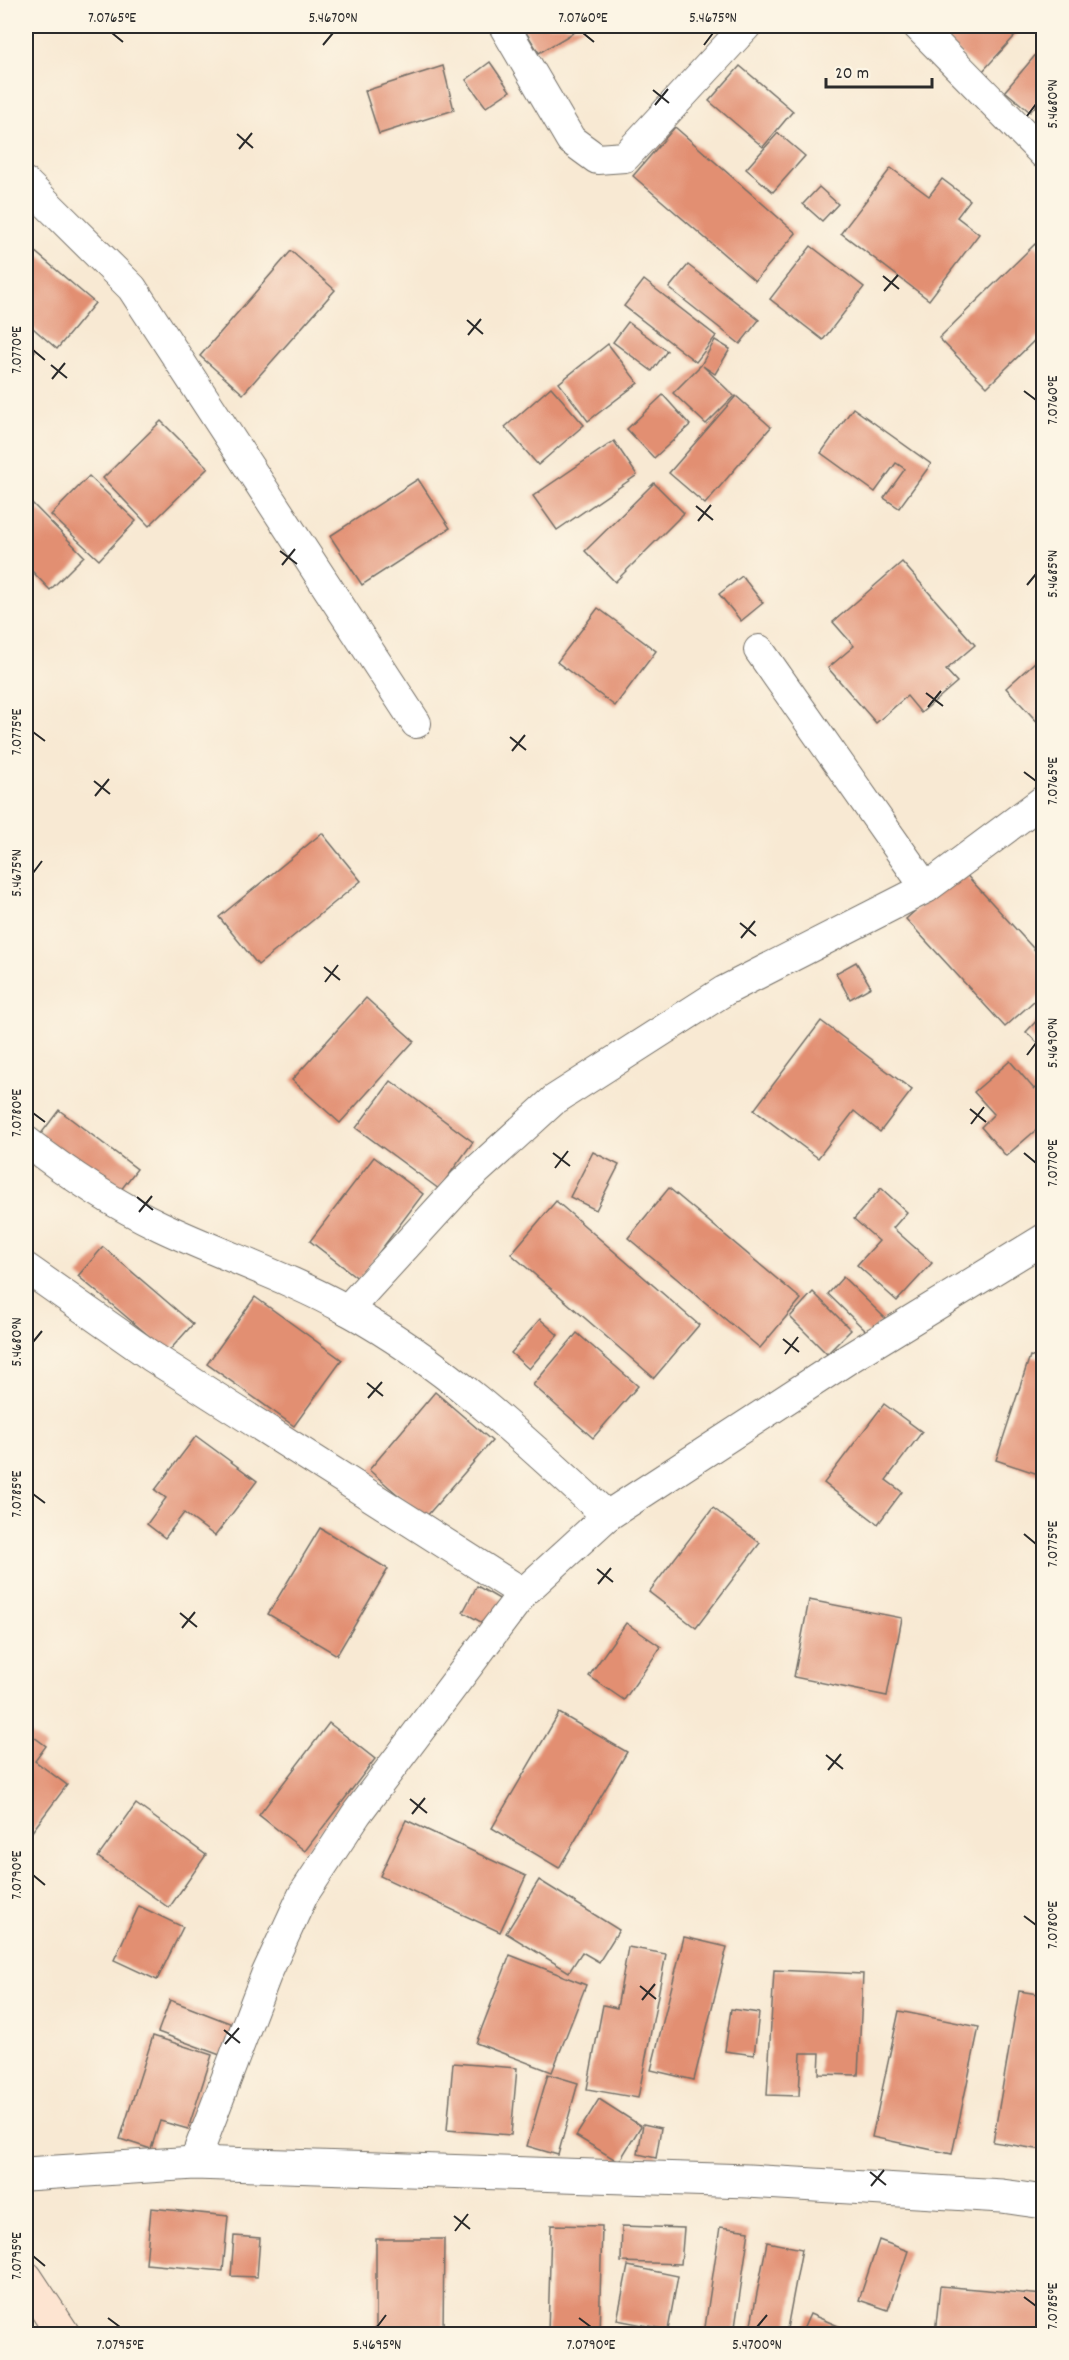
<svg xmlns="http://www.w3.org/2000/svg" width="1069" height="2360" viewBox="0 0 1069 2360" font-family="Dekko,sans-serif">
  <style>
    .building { fill: #e28f72 }
    .lines { fill: none; stroke-linecap: round; stroke-linejoin: round }
    .minor-casing { stroke: #736e66; stroke-width: 32 }
    .tertiary-casing { stroke: #736e66; stroke-width: 35 }
    .secondary-casing { stroke: #736e66; stroke-width: 35 }
    .minor { stroke: #fff; stroke-width: 30 }
    .tertiary { stroke: #fff; stroke-width: 33 }
    .secondary { stroke: #fde4d1; stroke-width: 33 }
    .ticks { fill: none; stroke: #2b2b2b; stroke-width: 2 }
    .neatline { fill: none; stroke: #2b2b2b; stroke-width: 2 }
    .ticks-label { font-size: 15px; text-anchor: middle; fill: #2b2b2b }
  </style>
  <rect width="100%" height="100%" fill="#fcf5e5"/>
  <filter id="ink" filterUnits="userSpaceOnUse"><feTurbulence type="fractalNoise" baseFrequency=".0167" numOctaves="2"/><feDisplacementMap in="SourceGraphic" scale="12" xChannelSelector="R" yChannelSelector="G"/><feConvolveMatrix kernelMatrix="1 2 1 2 8 2 1 2 1" color-interpolation-filters="sRGB"/></filter>
  <filter id="wash" filterUnits="userSpaceOnUse"><feTurbulence type="fractalNoise" baseFrequency=".008" numOctaves="4" result="noise"/><feDisplacementMap in="SourceGraphic" scale="24" xChannelSelector="R" yChannelSelector="G"/><feGaussianBlur stdDeviation="1.35" result="paint"/><feColorMatrix in="noise" values="0 0 0 0 0 0 0 0 0 0 0 0 0 0 0 0 0 1.4 0 .05"/><feComposite in="paint" operator="in"/></filter>
  <g filter="url(#wash)">
    <rect width="100%" height="100%" fill="#f8e9d3"/>
    <g id="blocks">
      <g class="building">
        <polygon points="522,26 585,26 539,53"/>
        <polygon points="929,26 1024,26 982,72"/>
        <polygon points="1044,45 1044,96 1030,112 1005,91"/>
        <polygon points="490,62 510,91 486,107 466,80"/>
        <polygon points="443,66 454,110 379,134 365,91"/>
        <polygon points="740,66 793,111 763,147 709,101"/>
        <polygon points="675,127 796,233 755,281 633,176"/>
        <polygon points="778,133 805,156 773,192 746,169"/>
        <polygon points="891,168 929,196 942,179 970,200 957,217 979,234 929,300 841,233"/>
        <polygon points="819,187 838,204 822,221 803,204"/>
        <polygon points="26,244 95,303 57,349 26,322"/>
        <polygon points="1035,244 1044,253 1044,331 987,387 939,338"/>
        <polygon points="811,246 864,287 823,340 770,299"/>
        <polygon points="291,251 335,290 243,394 200,356"/>
        <polygon points="688,265 759,320 740,344 669,288"/>
        <polygon points="644,280 716,336 696,362 624,306"/>
        <polygon points="628,322 667,351 652,371 613,342"/>
        <polygon points="715,340 730,349 715,374 703,366 734,396 706,424 673,393 701,365"/>
        <polygon points="26,341 35,351 26,360"/>
        <polygon points="608,344 638,383 588,421 559,383"/>
        <polygon points="551,387 584,425 538,465 505,427"/>
        <polygon points="663,395 690,425 654,458 627,429"/>
        <polygon points="736,396 771,427 705,504 669,473"/>
        <polygon points="853,408 931,464 899,508 884,498 905,469 896,463 875,492 821,453"/>
        <polygon points="161,421 208,468 149,526 103,478"/>
        <polygon points="614,441 637,475 557,530 533,496"/>
        <polygon points="89,476 136,521 99,560 51,515"/>
        <polygon points="418,479 450,528 362,585 330,536"/>
        <polygon points="654,483 684,513 615,582 585,551"/>
        <polygon points="26,497 84,556 50,590 30,569 26,571"/>
        <polygon points="902,562 975,645 946,670 957,682 921,713 907,696 876,723 828,668 854,646 833,622"/>
        <polygon points="742,576 763,603 741,621 719,594"/>
        <polygon points="598,608 656,651 615,706 557,662"/>
        <polygon points="1044,654 1044,729 1006,688"/>
        <polygon points="322,833 361,881 258,965 219,917"/>
        <polygon points="961,869 1044,960 1044,992 1005,1027 906,919"/>
        <polygon points="856,962 871,987 850,999 836,973"/>
        <polygon points="366,998 414,1041 340,1123 292,1080"/>
        <polygon points="1044,1013 1044,1049 1026,1032"/>
        <polygon points="821,1021 912,1090 880,1132 854,1111 818,1158 754,1110"/>
        <polygon points="1010,1061 1034,1089 1044,1081 1044,1123 1006,1156 981,1127 994,1114 974,1092"/>
        <polygon points="391,1081 473,1142 439,1189 356,1128"/>
        <polygon points="59,1110 137,1169 117,1195 40,1135"/>
        <polygon points="593,1152 619,1165 596,1210 570,1197"/>
        <polygon points="374,1157 423,1194 359,1279 310,1241"/>
        <polygon points="669,1188 801,1299 760,1348 628,1238"/>
        <polygon points="881,1188 907,1212 893,1228 932,1263 897,1301 857,1265 879,1241 854,1219"/>
        <polygon points="556,1201 699,1325 654,1378 511,1254"/>
        <polygon points="103,1247 193,1324 168,1352 78,1276"/>
        <polygon points="843,1277 885,1318 869,1334 828,1294"/>
        <polygon points="813,1292 851,1330 827,1354 790,1317"/>
        <polygon points="255,1297 342,1360 294,1426 207,1364"/>
        <polygon points="540,1319 558,1335 529,1369 511,1353"/>
        <polygon points="577,1333 638,1386 593,1438 533,1385"/>
        <polygon points="1030,1356 1044,1360 1044,1476 996,1460"/>
        <polygon points="435,1392 492,1441 425,1518 369,1470"/>
        <polygon points="884,1404 922,1432 886,1480 902,1492 878,1524 824,1483"/>
        <polygon points="196,1436 257,1481 215,1536 184,1513 165,1538 147,1524 166,1498 155,1490"/>
        <polygon points="713,1508 760,1543 696,1628 649,1592"/>
        <polygon points="320,1528 388,1569 337,1655 268,1614"/>
        <polygon points="477,1586 503,1601 488,1626 463,1612"/>
        <polygon points="809,1600 902,1618 887,1696 794,1677"/>
        <polygon points="626,1623 661,1647 624,1700 589,1676"/>
        <polygon points="559,1713 627,1752 559,1868 492,1828"/>
        <polygon points="329,1723 375,1759 305,1851 259,1815"/>
        <polygon points="26,1731 46,1746 35,1761 67,1785 28,1837 26,1836"/>
        <polygon points="136,1804 206,1855 169,1908 98,1857"/>
        <polygon points="406,1820 526,1876 500,1932 380,1876"/>
        <polygon points="539,1880 619,1930 599,1962 582,1952 569,1972 506,1933"/>
        <polygon points="139,1906 183,1927 157,1980 114,1960"/>
        <polygon points="684,1937 727,1947 694,2080 651,2070"/>
        <polygon points="628,1947 666,1954 638,2098 587,2089 603,2005 617,2008"/>
        <polygon points="510,1955 586,1985 552,2072 476,2043"/>
        <polygon points="774,1970 863,1974 858,2075 819,2074 820,2053 801,2053 799,2096 767,2095"/>
        <polygon points="1019,1991 1044,1995 1044,2150 993,2142"/>
        <polygon points="170,2000 240,2027 228,2058 158,2032"/>
        <polygon points="731,2009 759,2013 754,2055 725,2051"/>
        <polygon points="899,2011 979,2027 952,2154 872,2137"/>
        <polygon points="153,2036 212,2055 188,2129 160,2121 151,2149 120,2139"/>
        <polygon points="453,2063 517,2068 511,2135 447,2130"/>
        <polygon points="548,2074 578,2083 558,2155 527,2146"/>
        <polygon points="599,2099 641,2126 619,2162 576,2136"/>
        <polygon points="643,2124 661,2128 656,2158 638,2154"/>
        <polygon points="151,2208 228,2216 223,2271 146,2264"/>
        <polygon points="551,2225 602,2226 599,2334 548,2334"/>
        <polygon points="622,2226 684,2228 681,2264 621,2262"/>
        <polygon points="720,2227 749,2231 734,2334 704,2334"/>
        <polygon points="234,2236 260,2238 257,2277 231,2276"/>
        <polygon points="376,2239 444,2239 443,2334 376,2334"/>
        <polygon points="879,2240 908,2251 888,2310 859,2300"/>
        <polygon points="767,2242 802,2249 786,2334 749,2334"/>
        <polygon points="628,2266 678,2276 668,2330 617,2320"/>
        <polygon points="940,2286 1044,2295 1044,2334 935,2334"/>
        <polygon points="810,2314 857,2334 801,2334"/>
      </g>
    </g>
  </g>
  <g filter="url(#ink)">
    <use href="#blocks" fill-opacity="0" stroke="#736e66" stroke-width="1.5"/>
    <g class="lines">
      <defs>
        <g id="minor">
          <polyline points="504,26 571,140 597,159 625,157 746,26"/>
          <polyline points="918,26 1044,154"/>
          <polyline points="26,183 132,288 416,723"/>
          <polyline points="759,650 926,888"/>
          <path d="M26 1141C68 1174 112 1203 160 1226 221 1255 288 1277 347 1310 444 1363 526 1441 607 1516"/>
          <polyline points="26,1268 151,1356 523,1593"/>
          <polyline points="347,1310 463,1183 554,1100 724,991 926,888 1044,800"/>
          <polyline points="194,2163 266,1975 303,1895 357,1813 523,1593 607,1516 848,1359 1044,1239"/>
        </g>
        <polyline id="tertiary" points="26,2174 194,2163 748,2181 1002,2196 1044,2202"/>
        <polyline id="secondary" points="26,2278 63,2334"/>
      </defs>
      <use href="#minor" class="minor-casing"/>
      <use href="#tertiary" class="tertiary-casing"/>
      <use href="#secondary" class="secondary-casing"/>
      <use href="#minor" class="minor"/>
      <use href="#tertiary" class="tertiary"/>
      <use href="#secondary" class="secondary"/>
    </g>
  </g>
  <path class="ticks" d="M112 33 123 42M583 33 594 42M323 45 333 33M704 45 713 33M653 90 669 103M655 105 668 89M1027 116 1036 104M237 134 253 148M239 149 252 133M883 276 899 289M884 291 898 275M467 320 483 334M468 335 481 319M33 350 45 360M51 365 67 378M52 379 65 363M1024 391 1036 400M696 506 713 520M698 521 711 505M280 551 297 564M282 565 295 549M1027 585 1036 574M926 693 943 706M928 707 941 691M33 732 45 741M510 737 526 750M512 751 525 735M1024 772 1036 781M94 781 110 794M95 796 109 779M33 873 42 861M740 923 756 936M741 938 755 921M324 967 340 980M325 982 338 965M1027 1055 1036 1043M970 1109 986 1122M33 1113 45 1122M971 1124 984 1107M553 1153 570 1166M1024 1153 1036 1163M555 1168 568 1151M137 1197 153 1210M139 1212 152 1196M783 1339 799 1352M33 1342 42 1331M785 1354 798 1337M367 1383 383 1396M368 1398 382 1382M33 1494 45 1503M1024 1534 1036 1544M597 1569 613 1582M598 1584 611 1568M180 1613 197 1627M182 1628 195 1612M826 1755 843 1769M828 1770 841 1754M410 1799 427 1813M412 1814 425 1798M33 1875 45 1885M1024 1916 1036 1925M640 1986 656 1999M642 2000 655 1984M224 2030 240 2043M225 2044 239 2028M870 2172 886 2185M871 2186 884 2170M454 2216 470 2229M455 2231 468 2214M33 2256 45 2266M1024 2297 1036 2306M108 2318 120 2327M579 2318 591 2327M377 2327 386 2315M757 2327 767 2315"/>
  <rect width="1069" height="2360" fill="none" stroke="#fcf5e5" stroke-width="66"/>
  <path d="M826 78v9h106v-9" fill="none" stroke="#2b2b2b" stroke-width="3"/>
  <text x="835" y="78" font-size="18" fill="#2b2b2b" stroke="#fcf5e5" stroke-width="4.5" paint-order="stroke">20 m</text>
  <rect x="33" y="33" width="1003" height="2294" class="neatline"/>
  <g class="ticks-label">
    <text x="112" y="22">7.0765°E</text>
    <text x="333" y="22">5.4670°N</text>
    <text x="583" y="22">7.0760°E</text>
    <text x="713" y="22">5.4675°N</text>
    <text transform="translate(1052 104) rotate(-90)" y="5">5.4680°N</text>
    <text transform="translate(16 350) rotate(-90)" y="5">7.0770°E</text>
    <text transform="translate(1052 400) rotate(-90)" y="5">7.0760°E</text>
    <text transform="translate(1052 574) rotate(-90)" y="5">5.4685°N</text>
    <text transform="translate(16 732) rotate(-90)" y="5">7.0775°E</text>
    <text transform="translate(1052 781) rotate(-90)" y="5">7.0765°E</text>
    <text transform="translate(16 873) rotate(-90)" y="5">5.4675°N</text>
    <text transform="translate(1052 1043) rotate(-90)" y="5">5.4690°N</text>
    <text transform="translate(16 1113) rotate(-90)" y="5">7.0780°E</text>
    <text transform="translate(1052 1163) rotate(-90)" y="5">7.0770°E</text>
    <text transform="translate(16 1342) rotate(-90)" y="5">5.4680°N</text>
    <text transform="translate(16 1494) rotate(-90)" y="5">7.0785°E</text>
    <text transform="translate(1052 1544) rotate(-90)" y="5">7.0775°E</text>
    <text transform="translate(16 1875) rotate(-90)" y="5">7.0790°E</text>
    <text transform="translate(1052 1925) rotate(-90)" y="5">7.0780°E</text>
    <text transform="translate(16 2256) rotate(-90)" y="5">7.0795°E</text>
    <text transform="translate(1052 2306) rotate(-90)" y="5">7.0785°E</text>
    <text x="120" y="2349">7.0795°E</text>
    <text x="377" y="2349">5.4695°N</text>
    <text x="591" y="2349">7.0790°E</text>
    <text x="757" y="2349">5.4700°N</text>
  </g>
</svg>
